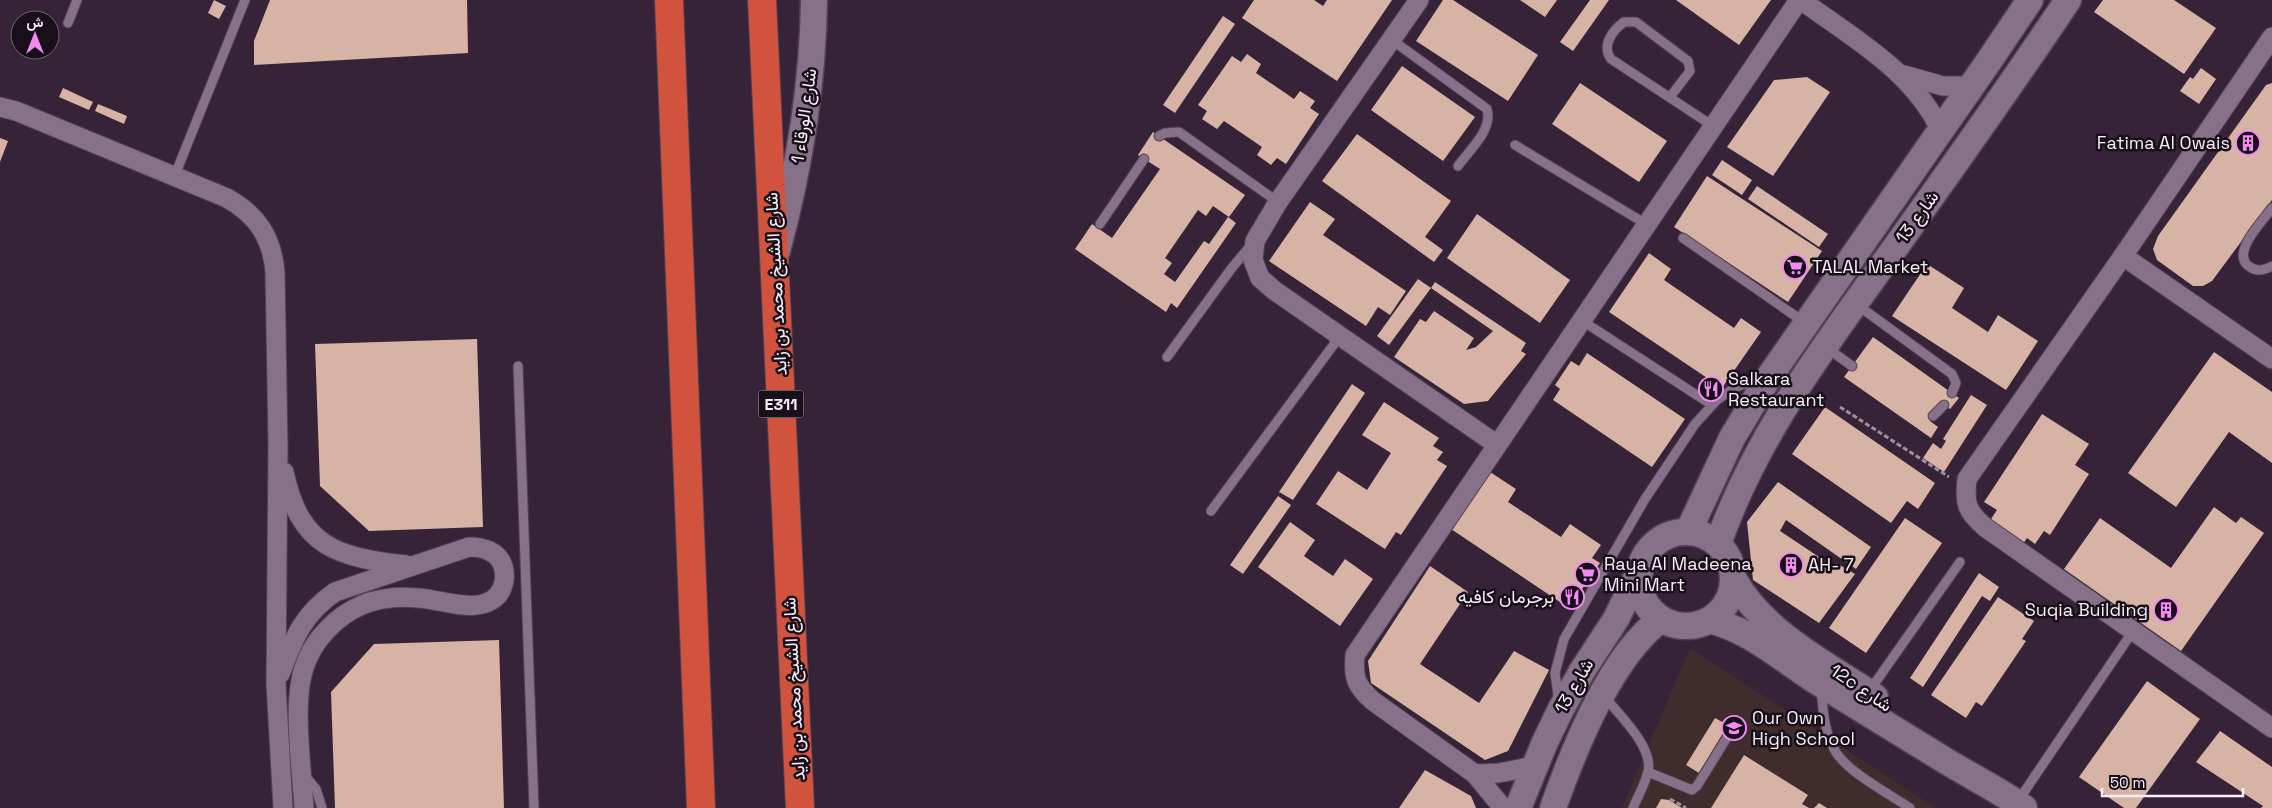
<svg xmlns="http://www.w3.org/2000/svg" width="2272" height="808" viewBox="0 0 2272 808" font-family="'Space Grotesk',Vazirmatn,sans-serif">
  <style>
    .industrial { fill: #402c2d }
    .building { fill: #d6b3a4 }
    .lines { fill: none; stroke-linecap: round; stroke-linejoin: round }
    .lane-casing { stroke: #524154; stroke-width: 11 }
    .street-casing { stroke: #524154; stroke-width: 21 }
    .secondary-casing { stroke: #524154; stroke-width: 29 }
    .highway-casing { stroke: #524154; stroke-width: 30 }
    .path { stroke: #9e8f9f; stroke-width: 3; stroke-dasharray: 5 2.5; stroke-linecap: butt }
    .lane { stroke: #877189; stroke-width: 9 }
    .street { stroke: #877189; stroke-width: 19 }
    .secondary { stroke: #877189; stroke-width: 26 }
    .highway { stroke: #d2533d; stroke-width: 28 }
    .labels { text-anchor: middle; stroke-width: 5; stroke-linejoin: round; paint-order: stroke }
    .shield { fill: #181019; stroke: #b6abb6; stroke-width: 1 }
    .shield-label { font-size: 16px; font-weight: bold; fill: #f9edfa }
    .street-label { font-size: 18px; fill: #f9edfa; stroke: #181019 }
    .poi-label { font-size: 18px; fill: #f9edfa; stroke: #181019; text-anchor: start }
  </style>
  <rect width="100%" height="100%" fill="#362338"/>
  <polygon class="industrial" points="1690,648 1936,808 1622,808"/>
  <g class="building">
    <polygon points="214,0 226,6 219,19 208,13"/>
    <polygon points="270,0 467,0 468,53 254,65 254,41"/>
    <polygon points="1254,0 1314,0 1323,6 1327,0 1392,0 1337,81 1242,18"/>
    <polygon points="1443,0 1453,0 1538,55 1508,101 1416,41"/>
    <polygon points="1520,0 1557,0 1545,17"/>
    <polygon points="1590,0 1609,0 1573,51 1560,42"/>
    <polygon points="1676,0 1771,0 1739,45"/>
    <polygon points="2103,0 2174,0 2216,28 2184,74 2094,12"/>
    <polygon points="1223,16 1235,24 1175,113 1163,105"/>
    <polygon points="1247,54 1261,64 1256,73 1294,99 1300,91 1315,101 1310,108 1319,114 1286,164 1277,158 1271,165 1257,155 1262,147 1224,121 1217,129 1202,119 1207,111 1198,105 1232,56 1241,62"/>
    <polygon points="1402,66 1475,117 1443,161 1371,110"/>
    <polygon points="2201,68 2216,79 2199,104 2180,91 2190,77 2193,79"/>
    <polygon points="1807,77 1830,92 1773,176 1727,147 1774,80"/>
    <polygon points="1580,83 1667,141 1639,182 1552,124"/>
    <polygon points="2272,83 2272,200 2212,281 2203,286 2193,286 2157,260 2153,249 2158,236 2266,85"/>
    <polygon points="63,88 93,102 89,110 59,97"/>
    <polygon points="98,104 127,116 124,124 95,111"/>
    <polygon points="1153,132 1245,195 1229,217 1213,206 1206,216 1198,210 1165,258 1172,263 1164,274 1175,282 1204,241 1209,244 1228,217 1236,223 1177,308 1171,303 1166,312 1075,249 1092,224 1112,238 1160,169 1138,155"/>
    <polygon points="1357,134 1451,201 1425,237 1443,250 1434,262 1322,181"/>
    <polygon points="0,138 8,141 0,162"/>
    <polygon points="1722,160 1752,180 1742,195 1712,175"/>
    <polygon points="1707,176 1822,251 1788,302 1674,227"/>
    <polygon points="1757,186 1828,234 1819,247 1748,199"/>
    <polygon points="1310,202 1335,219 1323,235 1406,291 1390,315 1378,307 1366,326 1269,261"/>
    <polygon points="1477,214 1570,280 1540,323 1447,258"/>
    <polygon points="1649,253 1671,269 1664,280 1734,328 1741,318 1761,332 1722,388 1609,312"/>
    <polygon points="1927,264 1964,288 1952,308 1988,332 1998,315 2038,341 2006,390 1892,316"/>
    <polygon points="1418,279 1431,288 1389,345 1377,336"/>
    <polygon points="1435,282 1526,343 1521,351 1526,354 1488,401 1464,404 1394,357 1420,319 1426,322 1434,311 1474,338 1466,350 1476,347 1493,331 1431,288"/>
    <polygon points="1873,337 1959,398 1950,409 1942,404 1933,416 1930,421 1938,427 1931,438 1844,377"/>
    <polygon points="477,339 483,527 369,531 320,486 315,344"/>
    <polygon points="2214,352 2272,392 2272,463 2229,432 2176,507 2128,473"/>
    <polygon points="1587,353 1685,419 1652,467 1553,400 1560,389 1555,385 1571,361 1579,366"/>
    <polygon points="1352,384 1365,393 1293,500 1279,492"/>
    <polygon points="1971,395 1987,405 1944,472 1923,458 1933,443 1941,449 1946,441 1943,439"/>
    <polygon points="1384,402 1439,438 1433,446 1443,452 1437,460 1447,466 1401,535 1396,532 1385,549 1316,504 1338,471 1367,490 1391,453 1362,435"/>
    <polygon points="1825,407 1935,483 1918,509 1907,501 1891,523 1792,454"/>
    <polygon points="2042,414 2089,444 2075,465 2089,474 2050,535 2044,531 2035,544 2027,538 2023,544 1989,522 1997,510 1984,502"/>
    <polygon points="1490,472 1516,489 1508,502 1561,537 1570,524 1601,545 1592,558 1600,563 1569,608 1448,527"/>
    <polygon points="1778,482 1871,547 1856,569 1786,520 1780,531 1834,567 1836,563 1855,574 1819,623 1753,580 1747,522"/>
    <polygon points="1278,496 1291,505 1243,574 1230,565"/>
    <polygon points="2214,507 2236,523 2241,517 2264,533 2181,651 2064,569 2100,518 2171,568"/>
    <polygon points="1905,518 1942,543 1866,653 1829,628"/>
    <polygon points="1290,522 1315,540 1304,556 1333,576 1345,559 1373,579 1340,626 1258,567"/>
    <polygon points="1430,566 1468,592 1420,664 1479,703 1514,651 1549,670 1508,751 1485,760 1371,683 1368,661"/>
    <polygon points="1979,573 1999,587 1990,601 1982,596 1923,687 1910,678"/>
    <polygon points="1998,597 2034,621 2022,639 2026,641 1982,706 1976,702 1966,718 1931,695"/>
    <polygon points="499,640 504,808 335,808 331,692 374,644"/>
    <polygon points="2147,681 2200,719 2136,808 2124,808 2079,777"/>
    <polygon points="1715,718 1728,725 1699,773 1686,765"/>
    <polygon points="2220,731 2272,767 2272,808 2261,808 2263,806 2196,762"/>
    <polygon points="1744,755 1808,795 1802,804 1809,808 1711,808"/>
    <polygon points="1425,770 1471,796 1476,808 1399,808"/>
    <polygon points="1661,799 1669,800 1682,808 1656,808"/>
    <polygon points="1819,803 1827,808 1814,808"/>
  </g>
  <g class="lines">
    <defs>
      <g id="lane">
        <polyline points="68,23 77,0"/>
        <path d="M1392 40 1487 109C1493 130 1470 149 1458 166"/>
        <path d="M1670 97 1690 71 1688 61 1636 22H1624C1613 30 1601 45 1611 59L1713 126"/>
        <polyline points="1159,136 1165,133 1179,132 1278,202"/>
        <polyline points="1515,145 1646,224"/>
        <polyline points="175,175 245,0"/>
        <path d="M2272 208C2263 221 2229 254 2250 267 2257 272 2265 270 2272 266"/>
        <polyline points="1100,224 1144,159"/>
        <polyline points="1683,238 1804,322"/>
        <polyline points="1856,304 1952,374 1956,383 1952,393"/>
        <polyline points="1581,320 1712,405"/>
        <polyline points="1827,348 1852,366"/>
        <polyline points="1167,357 1231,269 1251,245"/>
        <polyline points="518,366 534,808"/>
        <polyline points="1933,416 1944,405"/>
        <polyline points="1211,511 1340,336"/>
        <path d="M1821 689C1823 709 1824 731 1834 749 1845 771 1888 793 1910 808"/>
        <polyline points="1870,690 1960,562"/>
        <path d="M1604 696C1619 715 1654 747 1648 772 1645 784 1638 796 1633 808"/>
        <polyline points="1559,702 1555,673 1564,639 1645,499 1695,424 1717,400 1736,387 1747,383 1760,383"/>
        <polyline points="1648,772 1692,790 1697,786 1731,731"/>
        <polyline points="305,776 316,789 322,808"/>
        <polyline points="2018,801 2133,631"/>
      </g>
      <g id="street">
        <polyline points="1419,0 1278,202 1255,241 1253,260 1260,278 1275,291 1496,444"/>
        <path d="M1801 0C1853 38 1913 71 1941 131"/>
        <path d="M2272 37 2123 256 1967 479C1964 504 1967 512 1986 528L2272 728"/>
        <polyline points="1904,75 1943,86 1971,86"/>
        <path d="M0 107 16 111 227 198C257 215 272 237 275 272L278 444 276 684 283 808"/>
        <polyline points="2123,256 2272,359"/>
        <path d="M284 472C300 547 336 557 406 565"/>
        <path d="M280 674C294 638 302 615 335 592L469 547C483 547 498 551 503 566 506 576 504 587 498 595 479 616 442 599 418 598 399 596 379 598 362 605 336 616 312 641 304 668 292 704 302 769 304 808"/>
        <polyline points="1475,774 1499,773 1534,766"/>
        <path d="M1503 808 1475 774 1373 701C1356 686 1353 678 1355 655L1799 0"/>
      </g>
      <g id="secondary">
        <path d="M777 251C799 169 813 85 814 0"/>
        <polyline points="1688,532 1732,438 1765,383 1989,61 2030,0"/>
        <circle cx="1686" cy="579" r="47"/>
        <path d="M1718 544C1754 440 1818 355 1882 266 1945 178 2008 90 2068 0"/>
        <path d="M1734 580C1766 635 1824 662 1875 697"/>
        <path d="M1709 620C1752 630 1786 663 1824 686 1864 711 1905 736 1946 761 1972 777 1999 790 2024 808"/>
        <polyline points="1518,808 1545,742 1561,709 1582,671 1616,619 1640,570"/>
        <path d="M1553 808C1574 749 1610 657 1661 619"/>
      </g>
      <g id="highway">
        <polyline points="669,0 701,808"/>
        <polyline points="762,0 800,808"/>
      </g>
    </defs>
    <use href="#lane" class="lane-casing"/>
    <use href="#street" class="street-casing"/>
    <use href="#secondary" class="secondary-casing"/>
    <use href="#highway" class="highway-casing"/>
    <g class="path">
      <polyline points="1840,407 1949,477"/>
      <polyline points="1670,799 1686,808"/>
    </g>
    <use href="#lane" class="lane"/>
    <use href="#street" class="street"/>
    <use href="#secondary" class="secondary"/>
    <use href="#highway" class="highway"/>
  </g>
  <defs>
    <symbol id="building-ring" viewBox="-11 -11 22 22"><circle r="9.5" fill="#181019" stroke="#f28af2" stroke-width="1.5"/><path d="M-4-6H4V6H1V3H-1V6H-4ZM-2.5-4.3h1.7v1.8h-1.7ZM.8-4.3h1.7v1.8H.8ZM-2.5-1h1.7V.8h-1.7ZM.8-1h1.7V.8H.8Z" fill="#f28af2"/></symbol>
    <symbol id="supermarket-ring" viewBox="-11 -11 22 22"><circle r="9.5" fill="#181019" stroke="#f28af2" stroke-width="1.5"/><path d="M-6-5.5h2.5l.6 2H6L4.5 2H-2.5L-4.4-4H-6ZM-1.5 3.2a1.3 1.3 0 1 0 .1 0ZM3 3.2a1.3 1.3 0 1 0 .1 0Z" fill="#f28af2"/></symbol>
    <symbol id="restaurant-ring" viewBox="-11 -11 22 22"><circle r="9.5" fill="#181019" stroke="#f28af2" stroke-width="1.5"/><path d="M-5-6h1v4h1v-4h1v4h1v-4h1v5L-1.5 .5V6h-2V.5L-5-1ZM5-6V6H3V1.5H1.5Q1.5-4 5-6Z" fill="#f28af2"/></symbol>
    <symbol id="school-ring" viewBox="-11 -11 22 22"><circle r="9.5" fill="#181019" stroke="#f28af2" stroke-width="1.5"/><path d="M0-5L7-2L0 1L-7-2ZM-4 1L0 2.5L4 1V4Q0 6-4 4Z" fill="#f28af2"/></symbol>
  </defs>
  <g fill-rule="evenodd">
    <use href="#building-ring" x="2234" y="129" width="28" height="28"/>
    <use href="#supermarket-ring" x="1781" y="253" width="28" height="28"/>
    <use href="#restaurant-ring" x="1697" y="375" width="28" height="28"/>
    <use href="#building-ring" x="1777" y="551" width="28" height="28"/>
    <use href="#supermarket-ring" x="1573" y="560" width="28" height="28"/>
    <use href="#restaurant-ring" x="1558" y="583" width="28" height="28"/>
    <use href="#building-ring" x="2152" y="596" width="28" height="28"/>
    <use href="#school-ring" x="1720" y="714" width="28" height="28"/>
  </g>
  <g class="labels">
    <rect class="shield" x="758.5" y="390.5" width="45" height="27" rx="4"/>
    <g class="shield-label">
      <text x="781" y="410">E311</text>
    </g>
    <g class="street-label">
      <text transform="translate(804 116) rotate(-82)" y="6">شارع الورقاء 1</text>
      <text transform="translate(1917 217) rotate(-54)" y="6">شارع 13</text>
      <text transform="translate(776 284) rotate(-93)" y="6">شارع الشيخ محمد بن زايد</text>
      <text transform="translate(1574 686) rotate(-60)" y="6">شارع 13</text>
      <text transform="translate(1861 688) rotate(34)" y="6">12c شارع</text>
      <text transform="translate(794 689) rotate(-93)" y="6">شارع الشيخ محمد بن زايد</text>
    </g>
    <g class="poi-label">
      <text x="2230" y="149" text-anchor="end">Fatima Al Owais</text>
      <text x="1812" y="273">TALAL Market</text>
      <text x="1728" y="385">Salkara<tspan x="1728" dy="21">Restaurant</tspan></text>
      <text x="1604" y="570">Raya Al Madeena<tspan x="1604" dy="21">Mini Mart</tspan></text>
      <text x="1808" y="571">AH- 7</text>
      <text x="1554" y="603" text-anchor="end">برجرمان كافيه</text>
      <text x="2148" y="616" text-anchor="end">Suqia Building</text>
      <text x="1752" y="724">Our Own<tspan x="1752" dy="21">High School</tspan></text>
    </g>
  </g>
  <g transform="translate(35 35)"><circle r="24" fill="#181019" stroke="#726873"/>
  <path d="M0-4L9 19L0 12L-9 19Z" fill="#f28af2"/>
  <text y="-8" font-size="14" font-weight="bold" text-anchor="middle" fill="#f9edfa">ش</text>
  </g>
  <path d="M2102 788v8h141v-8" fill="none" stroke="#f9edfa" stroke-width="2.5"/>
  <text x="2110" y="788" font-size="15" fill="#f9edfa" stroke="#181019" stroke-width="4" paint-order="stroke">50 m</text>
</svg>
